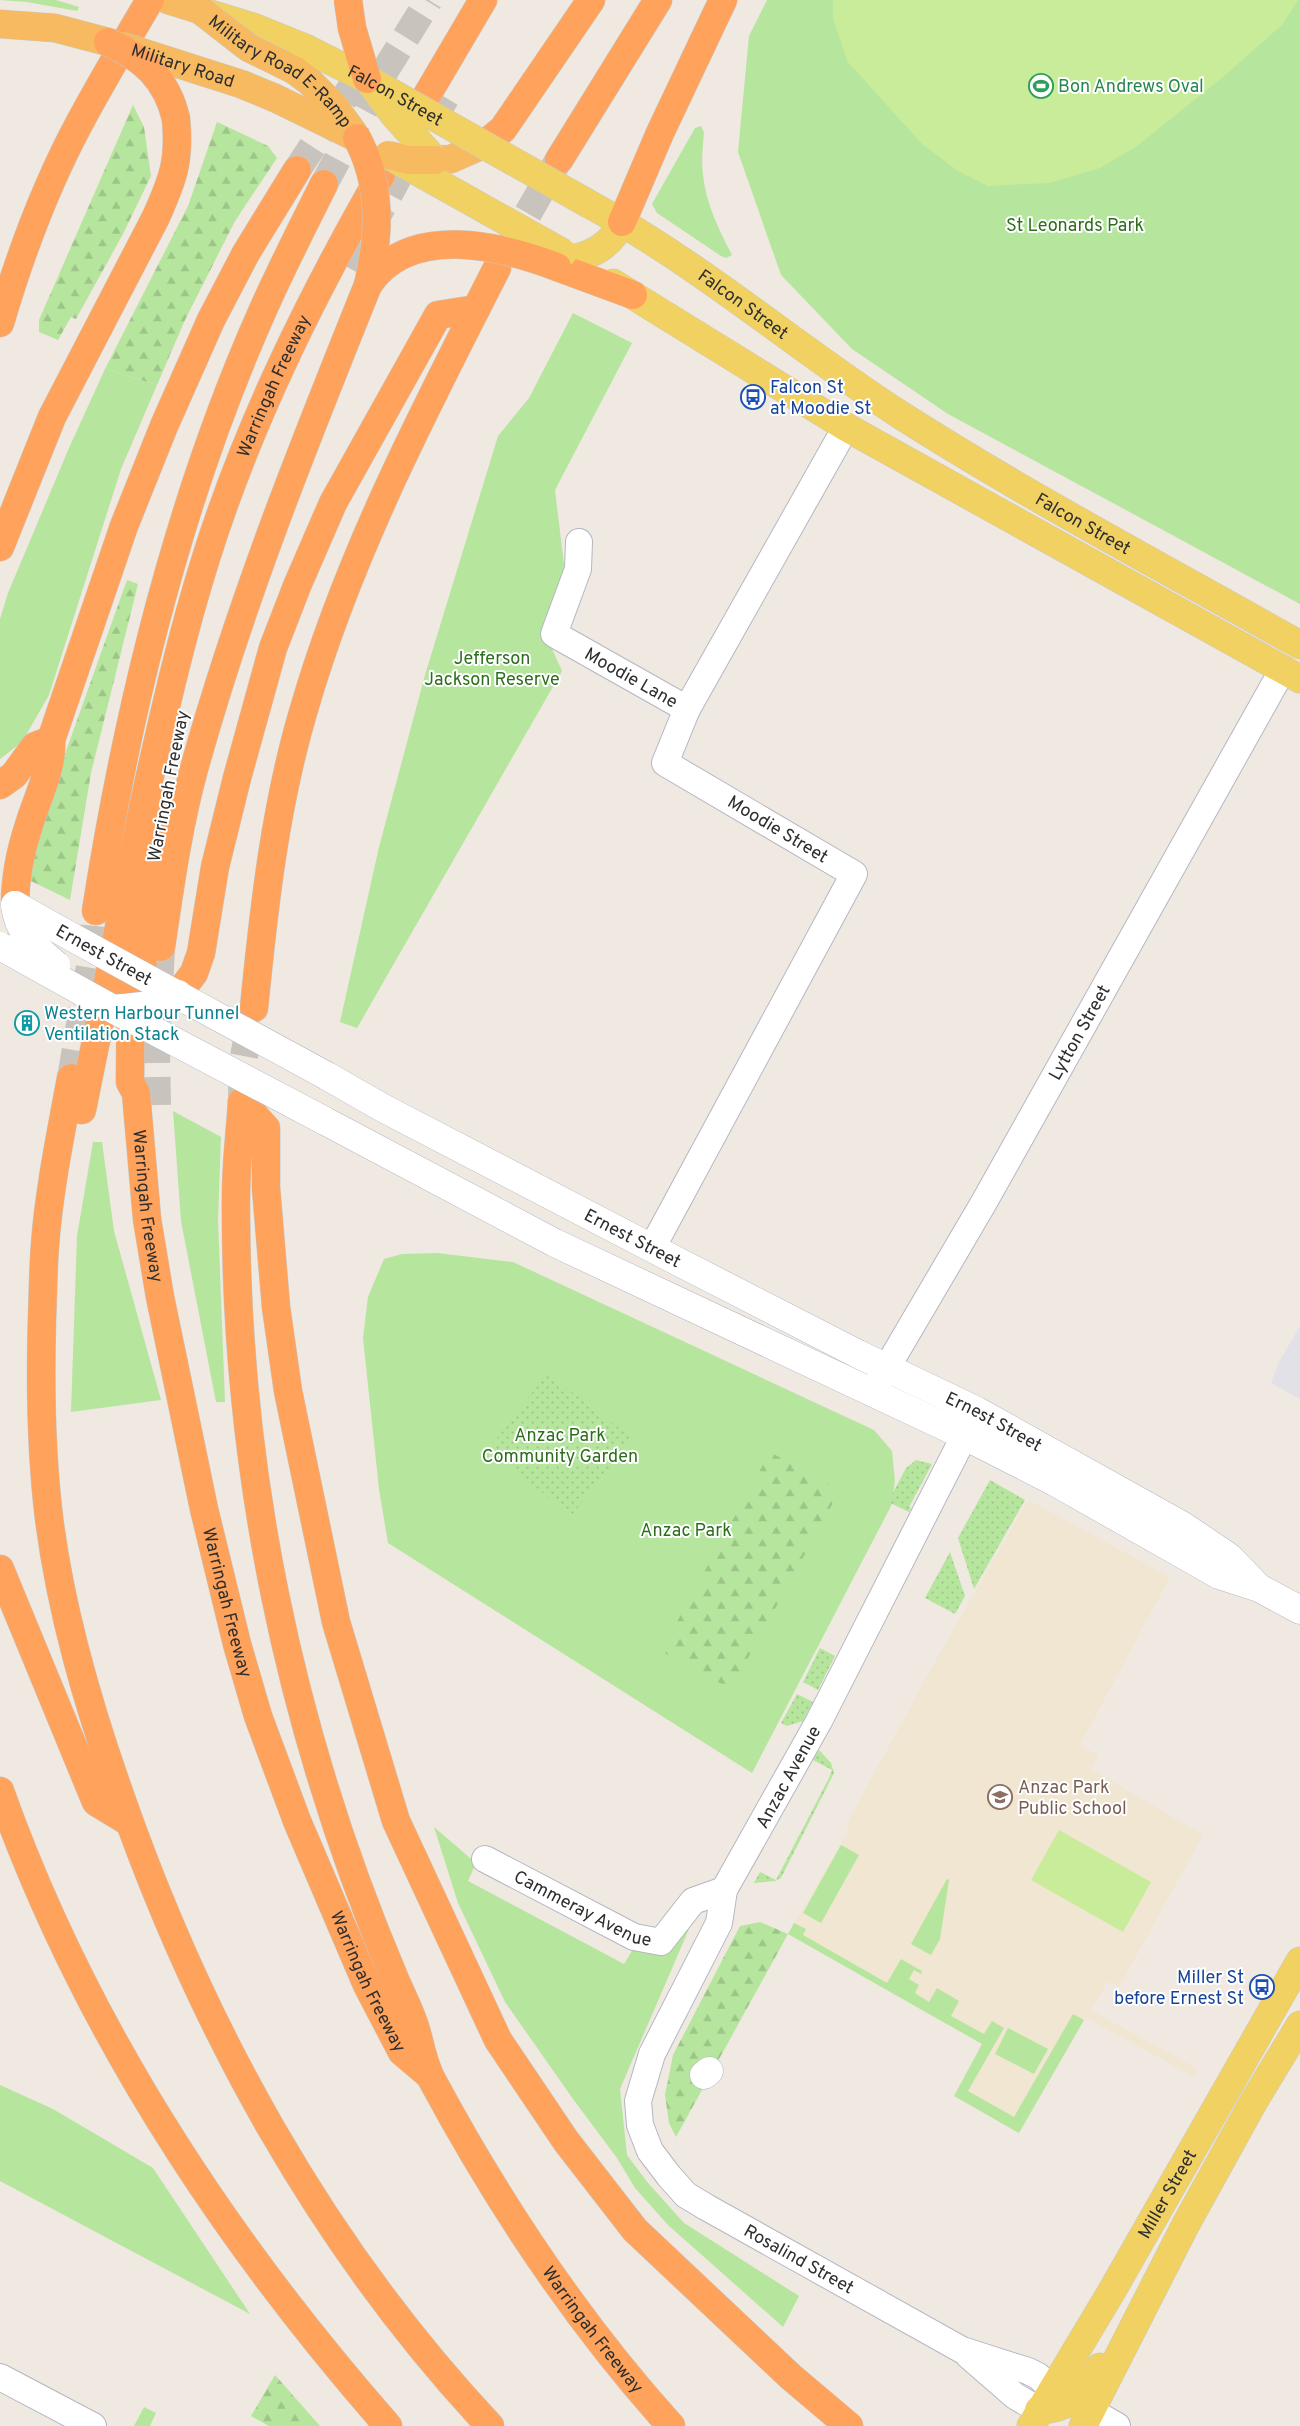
<svg xmlns="http://www.w3.org/2000/svg" width="1300" height="2426" viewBox="0 0 1300 2426" font-family="Overpass,sans-serif">
  <style>
    .industrial { fill: #e3e1e8 }
    .education { fill: #f0e6d1 }
    .grass { fill: #b6e59e }
    .forest { fill: url(#forest-firs) }
    .garden { fill: url(#garden-dots) }
    .pitch { fill: #c9ec9a }
    .lines { fill: none; stroke-linecap: round; stroke-linejoin: round }
    .motorway-tunnel { stroke: #c8c4bd; stroke-width: 28; stroke-dasharray: 28 14; stroke-linecap: butt }
    .minor-casing { stroke: #b4b7c1; stroke-width: 28 }
    .tertiary-casing { stroke: #b4b7c1; stroke-width: 29 }
    .secondary-casing { stroke: #b4b7c1; stroke-width: 29 }
    .primary-casing { stroke: #c9c9c9; stroke-width: 29 }
    .trunk-casing { stroke: #c9c9c9; stroke-width: 29 }
    .motorway-casing { stroke: #c9c9c9; stroke-width: 29 }
    .minor { stroke: #fff; stroke-width: 26 }
    .tertiary { stroke: #fff; stroke-width: 28 }
    .secondary { stroke: #fff; stroke-width: 28 }
    .primary { stroke: #f2d163; stroke-width: 28 }
    .trunk { stroke: #f8ba60; stroke-width: 28 }
    .motorway { stroke: #ffa35c; stroke-width: 28 }
    .secondary-bridge-casing { stroke: #b4b7c1; stroke-width: 29; stroke-linecap: butt }
    .primary-bridge-casing { stroke: #c9c9c9; stroke-width: 29; stroke-linecap: butt }
    .trunk-bridge-casing { stroke: #c9c9c9; stroke-width: 29; stroke-linecap: butt }
    .motorway-bridge-casing { stroke: #c9c9c9; stroke-width: 29; stroke-linecap: butt }
    .secondary-bridge { stroke: #fff; stroke-width: 28 }
    .primary-bridge { stroke: #f2d163; stroke-width: 28 }
    .trunk-bridge { stroke: #f8ba60; stroke-width: 28 }
    .motorway-bridge { stroke: #ffa35c; stroke-width: 28 }
    .labels { text-anchor: middle; stroke-width: 4; stroke-linejoin: round; paint-order: stroke }
    .street-label { font-size: 18px; fill: #2e2e2e; stroke: #fff }
    .leisure-label { font-size: 18px; fill: #27864d; stroke: #fff; text-anchor: start }
    .park-label { font-size: 18px; fill: #2c6e1b; stroke: #fff }
    .transit-label { font-size: 18px; fill: #164399; stroke: #fff; text-anchor: start }
    .culture-label { font-size: 18px; fill: #0d838f; stroke: #fff; text-anchor: start }
    .education-label { font-size: 18px; fill: #785e54; stroke: #fff; text-anchor: start }
  </style>
  <defs>
    <pattern id="forest-firs" width="22" height="20" patternUnits="userSpaceOnUse" patternTransform="scale(1.25)"><rect width="22" height="20" fill="#b6e59e"/><path d="M5 1l3.5 6h-7zM16 11l3.5 6h-7z" fill="#9dc588"/></pattern>
    <pattern id="garden-dots" width="8" height="8" patternUnits="userSpaceOnUse" patternTransform="scale(1.25)"><rect width="8" height="8" fill="#b6e59e"/><path d="M2 2h.1M6 6h.1" fill="none" stroke="#9dc588" stroke-width="1.8" stroke-linecap="round"/></pattern>
  </defs>
  <rect width="100%" height="100%" fill="#efe9e1"/>
  <polygon class="industrial" points="1300,1326 1300,1399 1271,1383 1279,1362"/>
  <polygon class="education" points="1028,1500 1170,1577 1080,1745 1098,1755 1091,1769 1203,1835 1119,1987 1108,1981 1091,2010 1198,2069 1194,2077 1087,2018 1083,2020 1019,2133 954,2096 982,2044 788,1934 850,1828 846,1825 936,1660"/>
  <g class="grass">
    <polygon points="0,0 56,0 79,7 77,11 27,2"/>
    <polygon points="767,0 1300,0 1300,604 948,414 852,349 781,275 738,152 749,36"/>
    <path d="M701 126 704 132C703 146 701 161 703 175 706 204 719 230 732 255L726 258 721 256 657 213 652 204 695 128Z"/>
    <polygon points="573,313 632,343 555,490 566,581 548,640 562,671 357,1028 340,1022 379,847 425,675 498,436 529,398"/>
    <polygon points="105,369 157,385 121,469 49,695 22,742 0,759 0,619 8,593 69,448"/>
    <polygon points="173,1111 221,1137 218,1220 225,1402 216,1402 181,1221"/>
    <polygon points="93,1142 102,1142 114,1231 161,1400 71,1412 77,1236"/>
    <polygon points="437,1253 513,1262 874,1430 892,1451 895,1481 891,1506 752,1773 388,1543 379,1489 363,1338 368,1297 384,1259 402,1254"/>
    <polygon points="434,1827 476,1863 468,1881 624,1964 635,1946 662,1949 689,1929 620,2089 627,2155 648,2183 684,2223 799,2296 783,2327 668,2225 635,2188 617,2158 573,2099 505,2002 458,1903"/>
    <polygon points="841,1845 859,1855 821,1923 803,1913"/>
    <polygon points="947,1879 949,1880 940,1939 931,1955 911,1944"/>
    <polygon points="794,1923 806,1929 803,1935 887,1983 901,1959 922,1971 921,1974 914,1970 909,1979 919,1985 915,1993 929,2002 937,1988 959,2001 951,2016 984,2034 992,2021 1004,2028 968,2091 1014,2117 1073,2014 1084,2020 1019,2133 954,2096 982,2044 788,1934"/>
    <polygon points="1008,2028 1048,2049 1034,2074 995,2054"/>
    <polygon points="0,2085 53,2109 153,2168 250,2314 0,2181"/>
    <polygon points="144,2407 156,2413 150,2426 134,2426"/>
  </g>
  <g class="forest">
    <polygon points="133,105 144,127 151,176 123,234 76,319 71,317 58,340 39,332 39,320"/>
    <polygon points="217,122 268,146 277,158 235,221 185,320 157,385 105,369 188,206"/>
    <polygon points="127,580 138,584 91,773 70,900 31,881 28,858"/>
    <polygon points="770,1452 840,1490 731,1689 661,1651"/>
    <polygon points="760,1922 788,1934 676,2137 669,2123 665,2095 673,2055 740,1926"/>
    <polygon points="275,2375 320,2426 269,2426 251,2416"/>
  </g>
  <g class="garden">
    <polygon points="547,1373 632,1438 572,1515 487,1451"/>
    <polygon points="916,1460 932,1464 909,1507 911,1508 909,1512 888,1502 906,1468"/>
    <polygon points="990,1480 1025,1500 974,1589 958,1538"/>
    <polygon points="950,1552 965,1596 955,1614 925,1598"/>
    <polygon points="820,1648 835,1656 818,1690 803,1682"/>
    <polygon points="797,1694 813,1702 803,1721 787,1726 781,1723"/>
    <polygon points="819,1750 831,1763 834,1773 781,1878 775,1881 754,1883 760,1872 776,1880 829,1778 832,1770 813,1760"/>
  </g>
  <g class="pitch">
    <polygon points="833,0 1298,0 1282,25 1223,77 1137,146 1100,168 1049,183 988,186 958,171 922,144 848,62 833,19"/>
    <polygon points="1059,1830 1151,1882 1123,1932 1031,1880"/>
  </g>
  <g class="lines">
    <g class="motorway-tunnel">
      <polyline points="297,170 372,56"/>
      <polyline points="324,184 386,69 429,0"/>
      <polyline points="507,250 558,161"/>
      <polyline points="349,268 401,172 450,90"/>
      <polyline points="71,1078 91,960 96,911"/>
      <polyline points="242,1098 243,1061 253,1010"/>
      <polyline points="157,1105 156,1053 161,947"/>
    </g>
    <defs>
      <g id="minor">
        <path id="s1" d="M579 542 578 569 554 634 687 709"/>
        <polyline points="652,1248 854,874 665,763 687,709 846,427"/>
        <path id="s2" d="M872 1393 983 1204 1283 669"/>
        <path id="s3" d="M977 1411 819 1721 724 1890 719 1923 652 2054 638 2101 640 2125 650 2151 669 2176 686 2195 706 2207 962 2350 1028 2371 1038 2376 1052 2389"/>
        <path id="s4" d="M485 1859 634 1937 661 1942 693 1901 724 1890"/>
        <polyline points="969,2356 1015,2396 1039,2410"/>
        <polyline points="0,2377 93,2426"/>
        <polyline points="1091,2411 1117,2426"/>
      </g>
      <polyline id="tertiary" points="704,2075 709,2071"/>
      <g id="secondary">
        <path id="s5" d="M327 1076 383 1108 671 1258 858 1354 977 1411 1183 1526 1229 1557 1257 1586"/>
        <polyline points="323,1120 555,1243 963,1435 1055,1482 1219,1575 1259,1588 1300,1610"/>
      </g>
      <g id="primary">
        <polyline points="204,12 253,27 305,48"/>
        <path id="s6" d="M589 204C700 264 794 346 899 414 1029 497 1166 569 1300 645"/>
        <path d="M572 259C596 254 611 244 622 222"/>
        <polyline points="613,283 846,427 1300,679"/>
        <path d="M1039 2410C1072 2409 1082 2391 1100 2367"/>
        <path id="s7" d="M1031 2426 1113 2289 1300 1961"/>
        <polyline points="1083,2426 1186,2224 1254,2101 1300,2025"/>
      </g>
      <g id="trunk">
        <polyline points="168,0 200,10"/>
        <polyline points="0,24 55,28 108,42"/>
        <polyline points="435,160 451,159 485,144"/>
      </g>
      <g id="motorway">
        <polyline points="407,129 483,0"/>
        <polyline points="485,144 503,129 591,0"/>
        <polyline points="559,160 658,0"/>
        <polyline points="622,222 660,133 723,0"/>
        <polyline points="557,267 633,295"/>
        <path d="M0 323C20 255 46 185 80 122 102 81 126 41 150 0"/>
        <path d="M0 547 52 417 156 217C173 179 180 161 176 119"/>
        <polyline points="0,785 14,775 35,746 51,740"/>
        <path d="M15 905C15 878 20 852 29 825 37 798 53 768 51 740L124 526 164 426 211 320 246 253 297 170"/>
        <path d="M96 911C128 706 178 501 262 312 281 269 303 226 324 184"/>
        <path id="s8" d="M131 947 130 1082 136 1093 147 1219 160 1297 204 1509 237 1644 258 1716 297 1821 367 1985 402 2052 428 2074"/>
        <path d="M161 947C170 887 178 827 194 769 240 603 304 444 368 285"/>
        <polyline points="142,969 150,876 164,799"/>
        <polyline points="178,994 194,973 201,953 215,867 237,778 273,648 297,586 333,503 438,315 476,309"/>
        <path d="M254 1008C264 907 275 806 304 709 349 554 424 411 497 268"/>
        <path d="M71 1078C61 1133 49 1190 45 1245 43 1270 43 1295 42 1319 40 1386 41 1452 49 1518 61 1613 88 1705 120 1795 201 2027 322 2247 490 2426"/>
        <polyline points="242,1102 266,1128 266,1188 276,1307 288,1391 336,1622 396,1821 498,2040 566,2141 635,2230 791,2377 849,2426"/>
        <path id="s9" d="M242 1102C240 1133 236 1164 236 1195 234 1464 289 1730 394 1977 401 1994 411 2012 416 2030 421 2047 423 2062 431 2078 497 2201 577 2322 671 2426"/>
        <path id="s10" d="M82 1110C102 1006 123 902 145 798 163 718 181 637 206 558 248 424 311 297 381 175"/>
        <polyline points="0,1569 96,1802 129,1822"/>
        <path d="M0 1791C84 2027 224 2239 388 2426"/>
      </g>
    </defs>
    <use href="#minor" class="minor-casing"/>
    <use href="#tertiary" class="tertiary-casing"/>
    <use href="#secondary" class="secondary-casing"/>
    <use href="#primary" class="primary-casing"/>
    <use href="#trunk" class="trunk-casing"/>
    <use href="#motorway" class="motorway-casing"/>
    <use href="#minor" class="minor"/>
    <use href="#tertiary" class="tertiary"/>
    <use href="#secondary" class="secondary"/>
    <use href="#primary" class="primary"/>
    <use href="#trunk" class="trunk"/>
    <use href="#motorway" class="motorway"/>
    <defs>
      <g id="secondary-bridge">
        <path id="s11" d="M15 905C118 964 223 1019 327 1076"/>
        <path d="M15 905C18 933 36 948 56 965"/>
        <polyline points="0,946 113,1009 323,1120"/>
        <polyline points="113,1009 152,1005 178,994"/>
      </g>
      <g id="primary-bridge">
        <path id="s12" d="M305 48 367 79 589 204"/>
        <polyline points="372,85 395,116 435,160"/>
        <polyline points="390,156 563,253"/>
      </g>
      <g id="trunk-bridge">
        <path id="s13" d="M200 10 249 48 294 70 309 81 334 106 355 135"/>
        <path id="s14" d="M122 46 241 84 275 98 357 138"/>
        <polyline points="388,155 408,160 435,160"/>
      </g>
      <g id="motorway-bridge">
        <polyline points="348,0 352,28 367,79"/>
        <path d="M108 42C143 58 167 79 176 119"/>
        <path d="M357 138C382 185 380 234 368 285"/>
        <path d="M368 285C409 223 499 245 557 267"/>
      </g>
    </defs>
    <use href="#secondary-bridge" class="secondary-bridge-casing"/>
    <use href="#primary-bridge" class="primary-bridge-casing"/>
    <use href="#trunk-bridge" class="trunk-bridge-casing"/>
    <use href="#motorway-bridge" class="motorway-bridge-casing"/>
    <use href="#secondary-bridge" class="secondary-bridge"/>
    <use href="#primary-bridge" class="primary-bridge"/>
    <use href="#trunk-bridge" class="trunk-bridge"/>
    <use href="#motorway-bridge" class="motorway-bridge"/>
  </g>
  <defs>
    <symbol id="stadium-ring" viewBox="-11 -11 22 22"><circle r="9.5" fill="#fff" stroke="#2e9e5b" stroke-width="1.5"/><path d="M0-5a6.5 5 0 1 0 0 10a6.5 5 0 1 0 0-10ZM-3.5-1.8h7v3.6h-7Z" fill="#2e9e5b"/></symbol>
    <symbol id="bus-ring" viewBox="-11 -11 22 22"><circle r="9.5" fill="#fff" stroke="#1a4fb4" stroke-width="1.5"/><path d="M-5-6H5V4H4V6H2V4H-2V6H-4V4H-5ZM-3.5-4V0h7V-4ZM-3.5 1.2v1.5H-2V1.2ZM2 1.2v1.5H3.5V1.2Z" fill="#1a4fb4"/></symbol>
    <symbol id="building-ring" viewBox="-11 -11 22 22"><circle r="9.5" fill="#fff" stroke="#0f9aa8" stroke-width="1.5"/><path d="M-4-6H4V6H1V3H-1V6H-4ZM-2.5-4.3h1.7v1.8h-1.7ZM.8-4.3h1.7v1.8H.8ZM-2.5-1h1.7V.8h-1.7ZM.8-1h1.7V.8H.8Z" fill="#0f9aa8"/></symbol>
    <symbol id="school-ring" viewBox="-11 -11 22 22"><circle r="9.5" fill="#fff" stroke="#8d6e63" stroke-width="1.5"/><path d="M0-5L7-2L0 1L-7-2ZM-4 1L0 2.5L4 1V4Q0 6-4 4Z" fill="#8d6e63"/></symbol>
  </defs>
  <g fill-rule="evenodd">
    <use href="#stadium-ring" x="1027" y="72" width="28" height="28"/>
    <use href="#bus-ring" x="739" y="383" width="28" height="28"/>
    <use href="#building-ring" x="13" y="1009" width="28" height="28"/>
    <use href="#school-ring" x="986" y="1783" width="28" height="28"/>
    <use href="#bus-ring" x="1248" y="1973" width="28" height="28"/>
  </g>
  <g class="labels">
    <g class="street-label">
      <text dy="6" stroke="none"><textPath href="#s14" startOffset="64">Military Road</textPath></text>
      <text dy="6" stroke="none"><textPath href="#s13" startOffset="102">Military Road E-Ramp</textPath></text>
      <text dy="6" stroke="none"><textPath href="#s12" startOffset="102">Falcon Street</textPath></text>
      <text dy="6" stroke="none"><textPath href="#s6" startOffset="184">Falcon Street</textPath></text>
      <text dy="6" stroke="none"><textPath href="#s10" startOffset="751">Warringah Freeway</textPath></text>
      <text dy="6" stroke="none"><textPath href="#s6" startOffset="589">Falcon Street</textPath></text>
      <text dy="6" stroke="none"><textPath href="#s1" startOffset="185">Moodie Lane</textPath></text>
      <text transform="translate(168 786) rotate(-79)" y="6">Warringah Freeway</text>
      <text transform="translate(778 829) rotate(31)" y="6">Moodie Street</text>
      <text dy="6" stroke="none"><textPath href="#s11" startOffset="102">Ernest Street</textPath></text>
      <text dy="6" stroke="none"><textPath href="#s2" startOffset="416">Lytton Street</textPath></text>
      <text dy="6" stroke="none"><textPath href="#s8" startOffset="261">Warringah Freeway</textPath></text>
      <text dy="6" stroke="none"><textPath href="#s5" startOffset="346">Ernest Street</textPath></text>
      <text dy="6" stroke="none"><textPath href="#s5" startOffset="751">Ernest Street</textPath></text>
      <text dy="6" stroke="none"><textPath href="#s8" startOffset="666">Warringah Freeway</textPath></text>
      <text transform="translate(788 1777) rotate(-61)" y="6">Anzac Avenue</text>
      <text dy="6" stroke="none"><textPath href="#s4" startOffset="110">Cammeray Avenue</textPath></text>
      <text dy="6" stroke="none"><textPath href="#s8" startOffset="1071">Warringah Freeway</textPath></text>
      <text dy="6" stroke="none"><textPath href="#s7" startOffset="269">Miller Street</textPath></text>
      <text dy="6" stroke="none"><textPath href="#s3" startOffset="1010">Rosalind Street</textPath></text>
      <text dy="6" stroke="none"><textPath href="#s9" startOffset="1304">Warringah Freeway</textPath></text>
    </g>
    <g class="leisure-label">
      <text x="1058" y="92">Bon Andrews Oval</text>
    </g>
    <g class="park-label">
      <text x="1075" y="231">St Leonards Park</text>
      <text x="492" y="664">Jefferson<tspan x="492" dy="21">Jackson Reserve</tspan></text>
      <text x="560" y="1441">Anzac Park<tspan x="560" dy="21">Community Garden</tspan></text>
      <text x="686" y="1536">Anzac Park</text>
    </g>
    <g class="transit-label">
      <text x="770" y="393">Falcon St<tspan x="770" dy="21">at Moodie St</tspan></text>
      <text x="1244" y="1983" text-anchor="end">Miller St<tspan x="1244" dy="21">before Ernest St</tspan></text>
    </g>
    <g class="culture-label">
      <text x="44" y="1019">Western Harbour Tunnel<tspan x="44" dy="21">Ventilation Stack</tspan></text>
    </g>
    <g class="education-label">
      <text x="1018" y="1793">Anzac Park<tspan x="1018" dy="21">Public School</tspan></text>
    </g>
  </g>
</svg>
